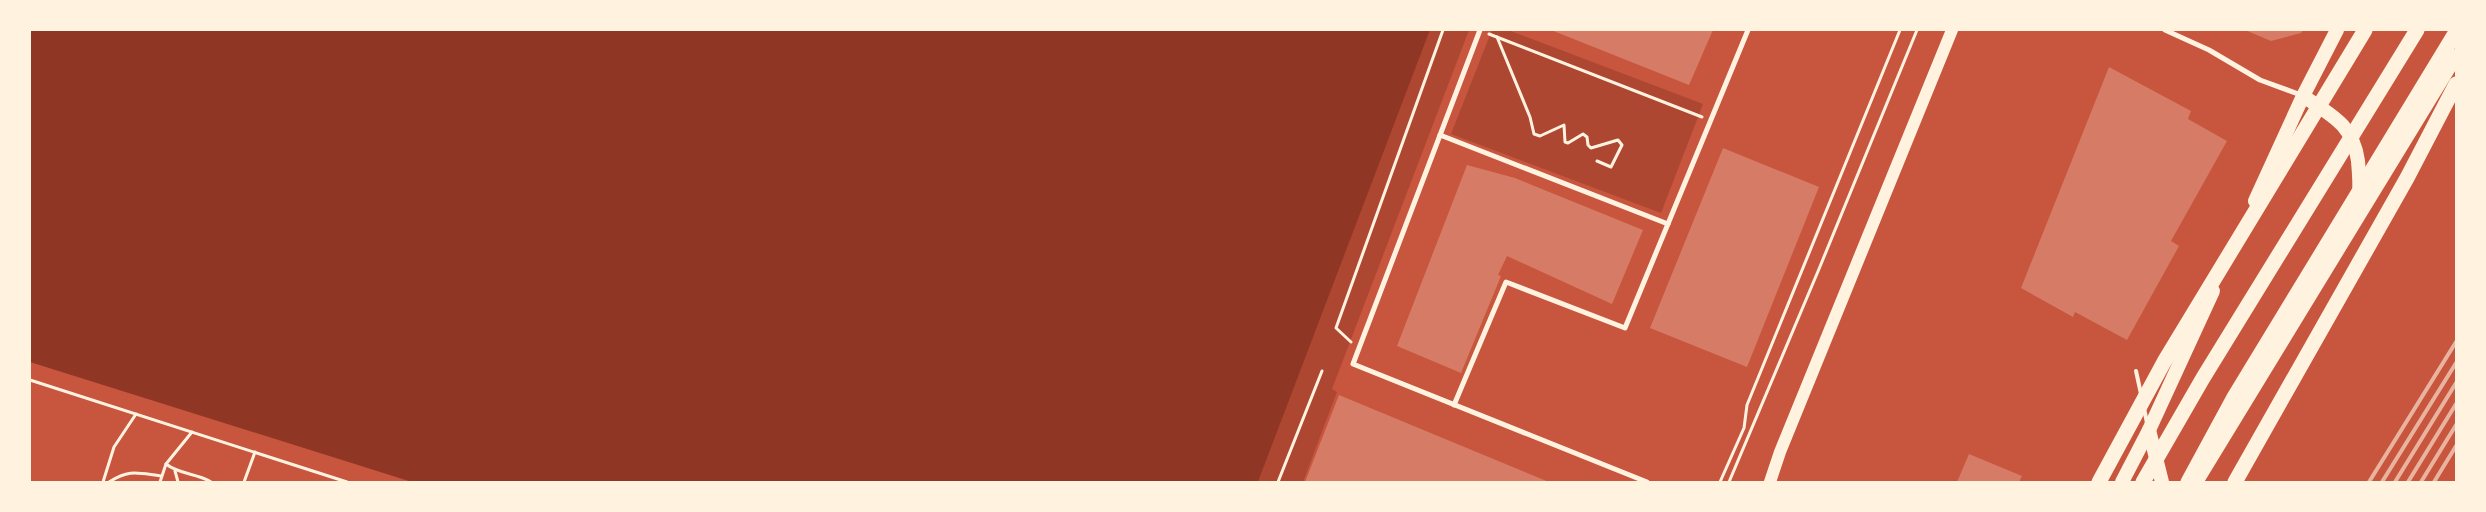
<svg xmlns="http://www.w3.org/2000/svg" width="2486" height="512" viewBox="0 0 2486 512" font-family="Ubuntu,sans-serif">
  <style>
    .green { fill: #ae4732 }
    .water { fill: #8f3625 }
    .building { fill: #d67c66 }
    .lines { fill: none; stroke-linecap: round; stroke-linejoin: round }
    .path { stroke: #fff3e0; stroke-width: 3 }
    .service { stroke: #fff3e0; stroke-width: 4 }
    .minor { stroke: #fff3e0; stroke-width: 5 }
    .primary { stroke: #fff3e0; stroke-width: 12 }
    .trunk { stroke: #fff3e0; stroke-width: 14 }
    .motorway { stroke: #fff3e0; stroke-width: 15 }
    .rail { stroke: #e9b49f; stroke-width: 4 }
  </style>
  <rect width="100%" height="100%" fill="#c8553d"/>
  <g class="green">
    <polygon points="1430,30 1469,30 1332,389 1337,392 1303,482 1258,482"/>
    <polygon points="1492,30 1508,30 1703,104 1661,213 1451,134"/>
  </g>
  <polygon class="water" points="30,30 1430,30 1258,482 412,482 30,362"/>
  <g class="building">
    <polygon points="1551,30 1713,30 1689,85"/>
    <polygon points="2245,30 2303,30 2301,33 2271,41"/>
    <polygon points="2109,67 2191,111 2188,119 2227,141 2171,241 2179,246 2127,340 2075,312 2073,317 2021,288"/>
    <polygon points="1723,148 1819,187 1747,367 1650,328"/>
    <polygon points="1467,165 1515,178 1643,230 1612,304 1507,256 1498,275 1501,276 1461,373 1397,346"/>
    <polygon points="1339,395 1549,482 1305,482"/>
    <polygon points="1969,454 2022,476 2019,482 1957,482"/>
  </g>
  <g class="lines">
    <g class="path">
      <polyline points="1489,34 1702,117"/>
      <polyline points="1497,37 1530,117 1534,134 1540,136 1564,125 1565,142 1568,143 1583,134 1587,137 1588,145 1591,148 1618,140 1622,145 1611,167 1597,161"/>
      <polyline points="1351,342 1336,328 1443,30"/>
      <polyline points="30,380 347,482"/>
      <path d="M166 464C180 475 197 473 211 482"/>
      <polyline points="175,471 178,482"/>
      <polyline points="103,482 114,447 136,414"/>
      <path d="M109 482C130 469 137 473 161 476"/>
      <polyline points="160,482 166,464 192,432"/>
      <polyline points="244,482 255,452"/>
      <polyline points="1278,482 1322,371"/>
      <polyline points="1720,482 1744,428 1747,405 1900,30"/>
      <polyline points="1729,482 1819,269 1917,30"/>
    </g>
    <g class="service">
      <polyline points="2136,371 2141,394"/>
      <polyline points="2144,408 2147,423"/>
    </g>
    <g class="minor">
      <polyline points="1480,30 1353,364 1647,482"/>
      <polyline points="2165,30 2209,50 2260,80 2301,95"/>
      <polyline points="1440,135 1668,224"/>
      <polyline points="1454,405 1506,282 1625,328 1748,30"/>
    </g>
    <polyline class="primary" points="1770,482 1780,452 1952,30"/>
    <g class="trunk">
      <path d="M2303 96C2331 115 2353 124 2358 161 2359 172 2360 184 2359 195"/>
      <polyline points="2255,201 2303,96 2337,30"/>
      <polyline points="2149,430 2162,482"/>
      <polyline points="2122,482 2149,430 2213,291"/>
      <polyline points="2196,482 2456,56"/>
    </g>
    <g class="motorway">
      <polyline points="2099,482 2164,362 2365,30"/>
      <polyline points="2143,482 2203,378 2417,30"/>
      <polyline points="2188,482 2233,399 2456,32"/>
      <polyline points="2235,482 2407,178 2456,84"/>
    </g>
    <g class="rail">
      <polyline points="2369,482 2456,342"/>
      <polyline points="2382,482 2456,363"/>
      <polyline points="2395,482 2456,383"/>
      <polyline points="2408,482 2456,404"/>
      <polyline points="2421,482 2456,425"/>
      <polyline points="2434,482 2456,446"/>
    </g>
  </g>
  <rect width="2486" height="512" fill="none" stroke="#fff3e0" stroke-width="62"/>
</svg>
